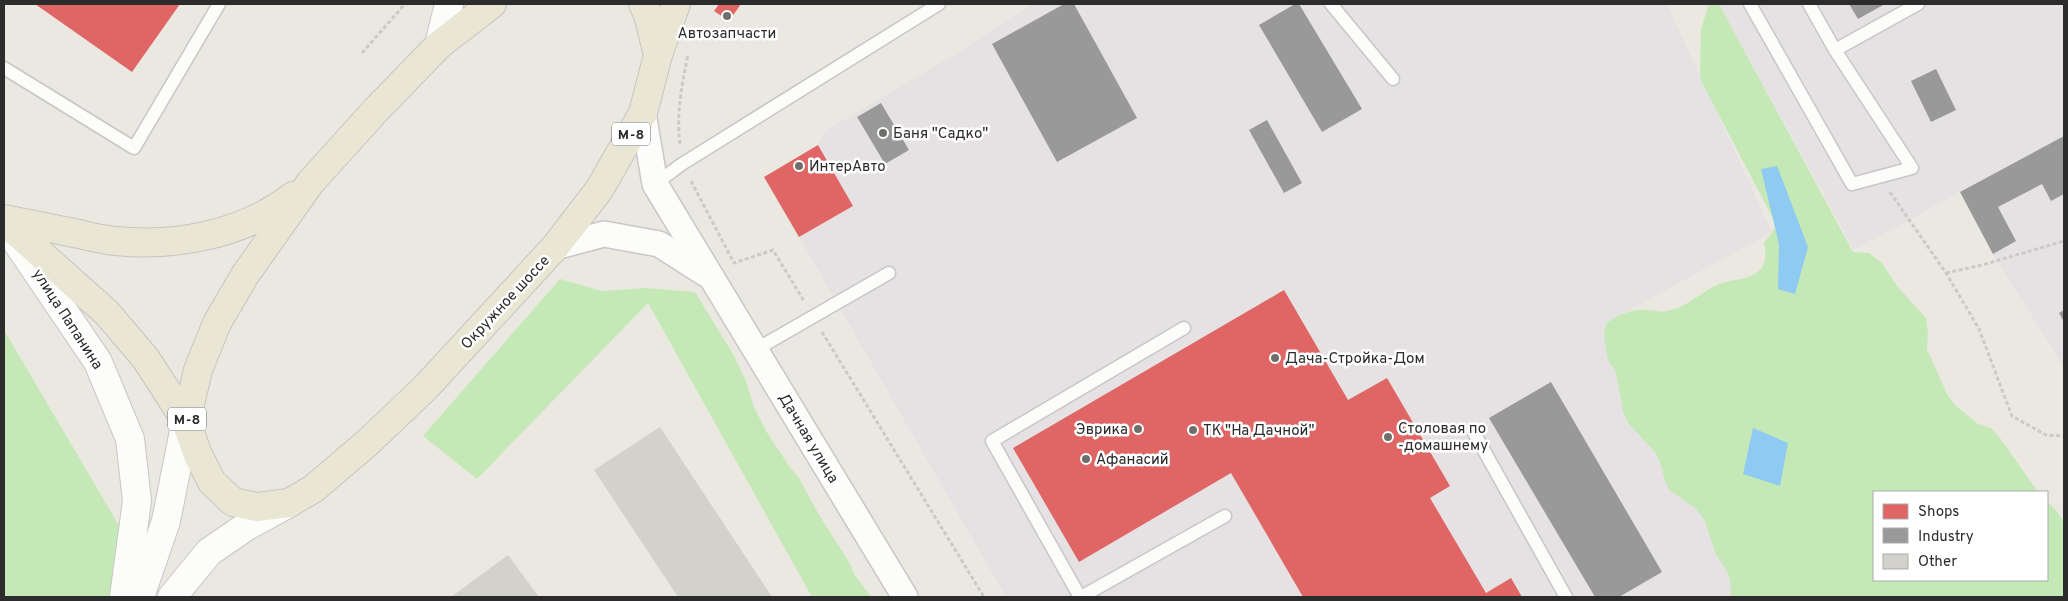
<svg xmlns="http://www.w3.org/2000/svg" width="2068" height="601" viewBox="0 0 2068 601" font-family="Overpass,sans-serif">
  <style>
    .industrial { fill: #e6e2e4 }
    .green { fill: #c4e9b7 }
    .water { fill: #8ecaf2 }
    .shops { fill: #e06666 }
    .industry { fill: #999 }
    .building { fill: #d3d1cc }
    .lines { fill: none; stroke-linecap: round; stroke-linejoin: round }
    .lane-casing { stroke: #c8c7c7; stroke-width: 15 }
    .street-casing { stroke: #c8c7c7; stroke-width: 28 }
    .secondary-casing { stroke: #c8c7c7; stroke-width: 30 }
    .primary-casing { stroke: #c6c5c2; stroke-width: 30 }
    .path { stroke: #cacac9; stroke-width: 3; stroke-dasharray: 4 2.5; stroke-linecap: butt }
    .lane { stroke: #fcfcfa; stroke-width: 12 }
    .street { stroke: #fcfcfa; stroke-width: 25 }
    .secondary { stroke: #fcfcfa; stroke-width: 28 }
    .primary { stroke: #e9e6d3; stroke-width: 28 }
    .poi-dot { fill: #6f6e6b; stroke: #fff; stroke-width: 2 }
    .labels { text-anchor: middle; stroke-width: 5; stroke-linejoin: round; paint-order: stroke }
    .shield { fill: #fff; stroke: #6b6b6b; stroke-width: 1 }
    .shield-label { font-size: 14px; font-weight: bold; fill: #2c2c2c }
    .poi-label { font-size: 15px; fill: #2c2c2c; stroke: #fff; text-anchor: start }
    .street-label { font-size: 15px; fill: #2c2c2c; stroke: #fff }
  </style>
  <rect width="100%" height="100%" fill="#ebe8e1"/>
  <g class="industrial">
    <polygon points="1033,4 1667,4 1772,232 1606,323 1754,597 1006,597 799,237 853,206 818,145 825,131 949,58"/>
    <polygon points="1719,4 2064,4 2064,367 1993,254 1960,192 1854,250"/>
  </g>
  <g class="green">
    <path d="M1709 4H1719L1853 252 1869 253 1881 262 1897 286 1926 318 1928 333 1927 349 1947 394 1955 405 1978 424 1991 428 2000 438 2038 492H1874V580H2047V501C2052 506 2058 512 2062 519 2068 534 2064 579 2064 597H1731L1730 579 1724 566 1716 555 1704 519 1695 508 1669 490 1664 478 1661 464 1655 452 1628 423 1623 411 1616 372 1608 360 1604 335 1606 323C1622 314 1629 309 1648 310 1655 310 1661 313 1667 311 1689 307 1702 290 1722 283 1734 279 1751 280 1761 269 1767 261 1766 252 1764 243L1777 226 1700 79 1701 29Z"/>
    <polygon points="560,279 602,291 646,288 695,292 733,354 746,381 754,407 766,431 789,466 799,478 819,515 849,562 854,574 871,597 812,597 648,303 477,479 423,436"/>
    <polygon points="4,330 144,568 124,597 4,597"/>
  </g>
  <g class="water">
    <polygon points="1777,166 1808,247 1795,294 1778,289 1779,244 1761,169"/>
    <polygon points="1753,428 1788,443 1780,486 1743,474"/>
  </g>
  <g class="shops">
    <polygon points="35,4 180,4 132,72"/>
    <polygon points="719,4 741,4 729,21 714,11"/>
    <polygon points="818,145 853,206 799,237 764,177"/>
    <polygon points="1284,290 1348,400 1387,378 1450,486 1430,498 1486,593 1511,578 1522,597 1303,597 1231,473 1079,562 1013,448"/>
  </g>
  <g class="industry">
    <polygon points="1064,4 1074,4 1137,118 1057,162 992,44"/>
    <polygon points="1295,4 1299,4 1362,109 1322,132 1259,25"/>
    <polygon points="1849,4 1885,4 1858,19"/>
    <polygon points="1936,69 1956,110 1931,122 1911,81"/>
    <polygon points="881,103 909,150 885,164 857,117"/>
    <polygon points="1267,120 1302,183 1284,193 1249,130"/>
    <polygon points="2064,136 2064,194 2051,201 2042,184 1998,207 2016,241 1993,254 1960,192"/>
    <polygon points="2064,310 2064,322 2059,313"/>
    <polygon points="1551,382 1662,572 1619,597 1595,597 1489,418"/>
  </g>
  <g class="building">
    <polygon points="660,427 772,597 678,597 594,470"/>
    <polygon points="508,555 539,597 451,597"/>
  </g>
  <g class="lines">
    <defs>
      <g id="lane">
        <polyline points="1331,4 1393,79"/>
        <polyline points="1750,4 1852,184 1912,168 1835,50 1809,4"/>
        <polyline points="1835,50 1918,4"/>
        <polyline points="4,68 134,148 219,4"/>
        <polyline points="655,184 682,164 939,4"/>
        <polyline points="755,350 889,273"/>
        <polyline points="1473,431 1566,597"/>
        <polyline points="1080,597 992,441 1184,328"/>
        <polyline points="1081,597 1225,516"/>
      </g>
      <g id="street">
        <polyline points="643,113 655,184 905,597"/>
        <polyline points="555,247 604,234 659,244 706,274"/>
      </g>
      <g id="secondary">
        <polyline points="439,45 449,4"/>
        <polyline points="12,235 98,362 130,439 137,501 124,597"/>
        <polyline points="140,597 166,521 186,421"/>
        <polyline points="172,597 209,552 247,526 289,503"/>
      </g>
      <g id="primary">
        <polyline points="492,4 439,45 376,110 310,183 245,275 217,323 198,370 186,421 198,455 212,482 233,502 257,507 289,503 313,489 366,444 426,387 555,247 599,190 643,113 658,55 648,15 643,4"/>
        <polyline points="658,55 676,4"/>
        <path d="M4 219C29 224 54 229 79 234 91 237 104 240 116 241 177 247 244 234 293 196"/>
        <polyline points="4,221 107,313 146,359 186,421"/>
      </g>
    </defs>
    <use href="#lane" class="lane-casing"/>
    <use href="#street" class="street-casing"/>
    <use href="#secondary" class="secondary-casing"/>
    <use href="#primary" class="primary-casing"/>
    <g class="path">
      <polyline points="362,53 405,4"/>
      <path d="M680 144C676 111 682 86 688 54"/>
      <polyline points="691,181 734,263 773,250 804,301"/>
      <polyline points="1890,192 1946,273 1979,329 2012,416 2046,435 2064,436"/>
      <polyline points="1946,273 1982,265 2064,241"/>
      <polyline points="822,332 984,597"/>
    </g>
    <use href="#lane" class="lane"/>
    <use href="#street" class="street"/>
    <use href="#secondary" class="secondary"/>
    <use href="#primary" class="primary"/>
  </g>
  <g class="poi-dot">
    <circle cx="727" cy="16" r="5"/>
    <circle cx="883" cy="133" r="5"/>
    <circle cx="799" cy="166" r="5"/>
    <circle cx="1275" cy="358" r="5"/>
    <circle cx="1138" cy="429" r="5"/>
    <circle cx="1193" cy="430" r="5"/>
    <circle cx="1388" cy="437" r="5"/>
    <circle cx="1086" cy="459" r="5"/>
  </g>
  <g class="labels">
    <g class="shield">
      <rect x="612" y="122.5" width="38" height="23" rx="4"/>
      <rect x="168" y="407.5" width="38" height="23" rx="4"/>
    </g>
    <g class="shield-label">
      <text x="631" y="139">М-8</text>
      <text x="187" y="424">М-8</text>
    </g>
    <g class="poi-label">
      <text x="727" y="38" text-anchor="middle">Автозапчасти</text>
      <text x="893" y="138">Баня "Садко"</text>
      <text x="809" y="171">ИнтерАвто</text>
      <text x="1285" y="363">Дача-Стройка-Дом</text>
      <text x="1398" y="433">Столовая по<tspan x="1398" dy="17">-домашнему</tspan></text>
      <text x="1128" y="434" text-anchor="end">Эврика</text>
      <text x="1203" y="435">ТК "На Дачной"</text>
      <text x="1096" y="464">Афанасий</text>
    </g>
    <g class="street-label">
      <text transform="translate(505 302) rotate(-47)" y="5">Окружное шоссе</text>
      <text transform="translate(68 319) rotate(57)" y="5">улица Папанина</text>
      <text transform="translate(809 438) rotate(59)" y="5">Дачная улица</text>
    </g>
  </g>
  <rect width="2068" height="601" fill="none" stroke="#2c2c2c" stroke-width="10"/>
  <rect x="1873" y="491" width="175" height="90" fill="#ffffff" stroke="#ababab"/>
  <rect x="1883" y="504" width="25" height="15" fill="#e06666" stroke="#ababab"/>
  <text x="1918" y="516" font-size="15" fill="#2c2c2c">Shops</text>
  <rect x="1883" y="528" width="25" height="15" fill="#999999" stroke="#ababab"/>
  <text x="1918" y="541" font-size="15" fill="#2c2c2c">Industry</text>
  <rect x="1883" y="554" width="25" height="15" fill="#d3d1cc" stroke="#ababab"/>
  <text x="1918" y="566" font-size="15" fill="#2c2c2c">Other</text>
</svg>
